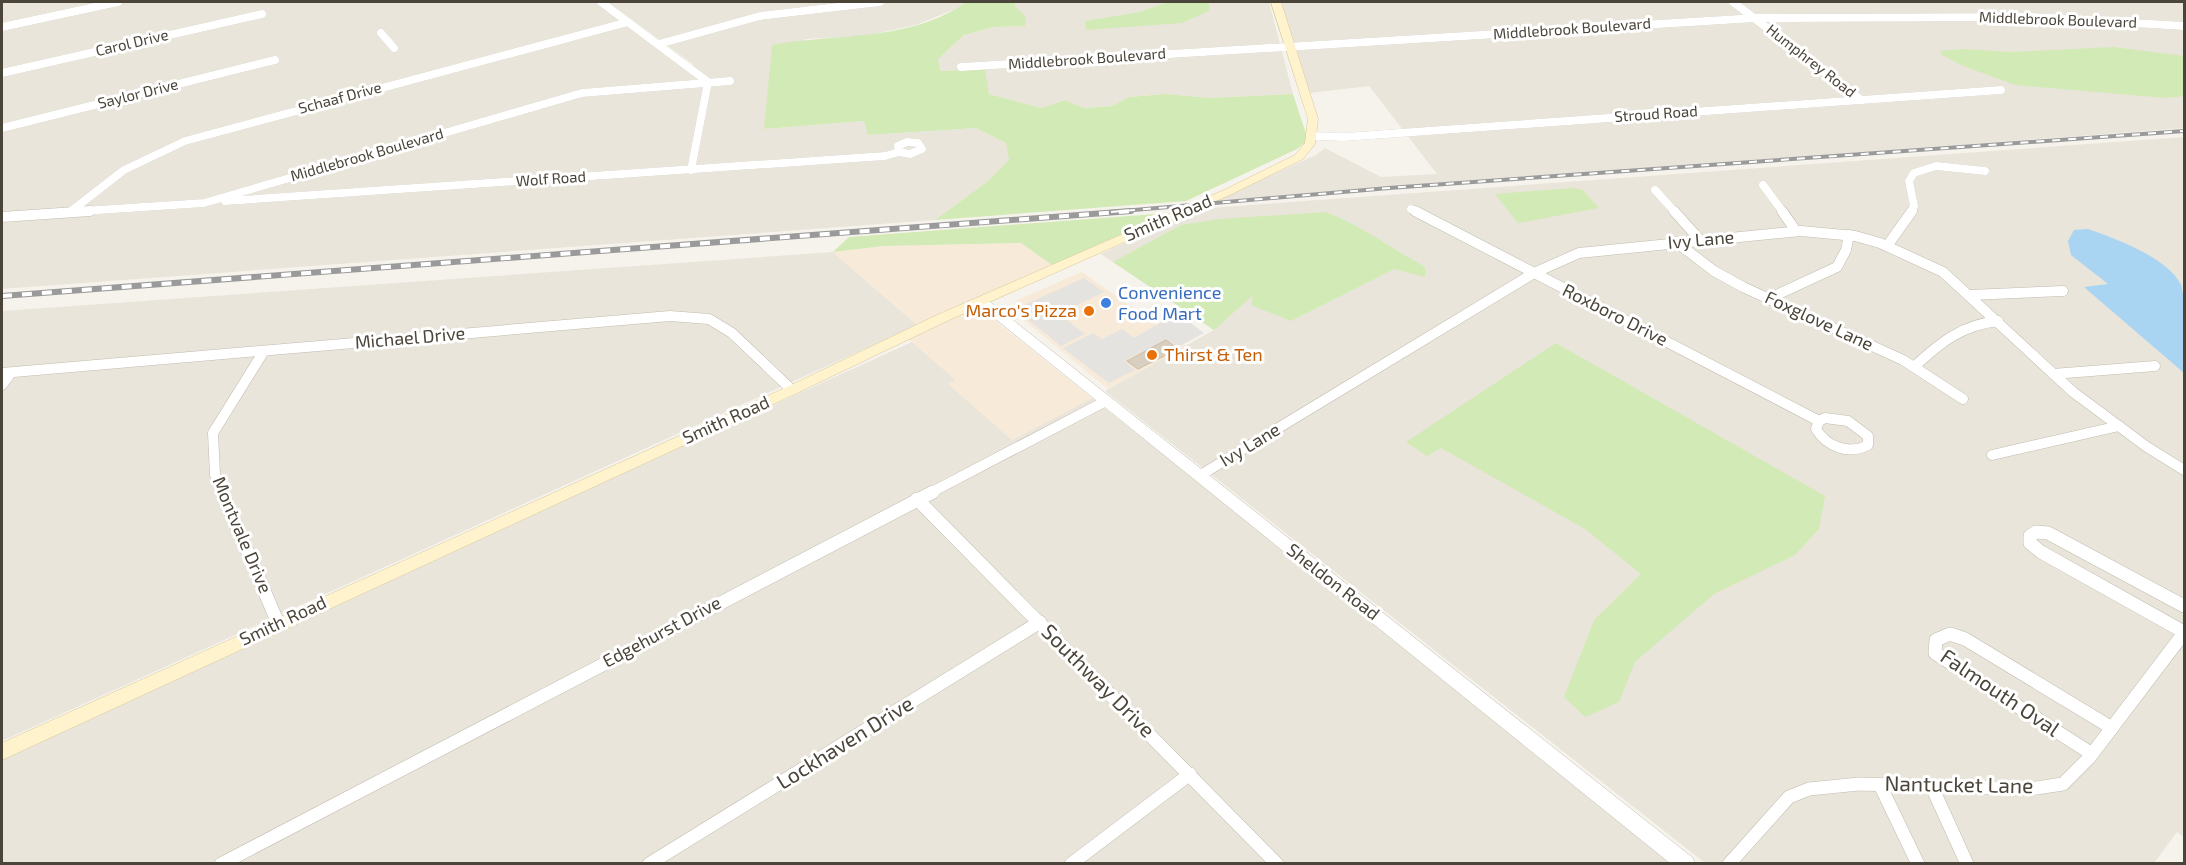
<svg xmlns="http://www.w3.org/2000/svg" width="2186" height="865" viewBox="0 0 2186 865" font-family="'Exo 2',sans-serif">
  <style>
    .residential { fill: #eae5da }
    .commercial { fill: #f7ead8 }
    .green { fill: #d2eab5 }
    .parking { fill: #e5e3e0 }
    .water { fill: #a9d4f2 }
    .building { fill: #d8cfc1; stroke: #d3c7b4; stroke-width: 1.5 }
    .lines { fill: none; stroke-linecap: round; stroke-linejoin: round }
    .minor-far2-casing { stroke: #c2bbae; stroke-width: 8 }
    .minor-far1-casing { stroke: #c2bbae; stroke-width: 11 }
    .minor-casing { stroke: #c2bbae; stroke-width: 14 }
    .tertiary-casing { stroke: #c2bbae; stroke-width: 1 }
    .secondary-casing { stroke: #d6c79b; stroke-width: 1 }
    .minor-far2 { stroke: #fff; stroke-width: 8 }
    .minor-far1 { stroke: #fff; stroke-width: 10 }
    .minor { stroke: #fff; stroke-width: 13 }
    .tertiary { fill: #fff; fill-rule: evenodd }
    .secondary { fill: #fff3cd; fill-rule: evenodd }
    .rail-far1-casing { stroke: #9a9a9a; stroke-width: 4 }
    .rail-casing { stroke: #9a9a9a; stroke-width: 6 }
    .rail-far1 { stroke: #fff; stroke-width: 2; stroke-dasharray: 8; stroke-linecap: butt }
    .rail { stroke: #fff; stroke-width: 4; stroke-dasharray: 10; stroke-linecap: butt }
    .shop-dot { fill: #3f7fe0; stroke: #fff; stroke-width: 2 }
    .food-dot { fill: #e8710a; stroke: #fff; stroke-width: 2 }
    .labels { text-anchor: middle; stroke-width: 6; stroke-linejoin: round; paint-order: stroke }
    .far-street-label { font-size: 15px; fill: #4b4439; stroke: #fff }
    .street-label { font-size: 18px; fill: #4b4439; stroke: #fff }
    .shop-label { font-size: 18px; fill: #366cbe; stroke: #fff; text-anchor: start }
    .food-label { font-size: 18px; fill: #c56008; stroke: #fff; text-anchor: end }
    .near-street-label { font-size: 21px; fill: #4b4439; stroke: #fff }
  </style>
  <rect width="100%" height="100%" fill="#f6f3ec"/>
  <g class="residential">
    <polygon points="2,2 595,2 684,68 694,65 608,2 966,2 957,8 916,25 864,36 805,39 765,129 864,121 869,135 976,128 1006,143 1010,160 988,181 935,220 2,289"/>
    <polygon points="1015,2 1168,2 1139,12 1086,21 1086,29 1209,11 1209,2 1269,2 1293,94 1211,98 1165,94 1129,97 1112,106 1084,108 1065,100 1041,108 989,94 984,69 940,71 938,59 964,35 994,27 1025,26 1014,7"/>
    <polygon points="1281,2 2184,2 2184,128 1214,201 1316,155 1325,148 1381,177 1437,174 1369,86 1310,93"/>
    <polygon points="2184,137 2184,837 2177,832 2154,863 1705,863 1105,391 1214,330 1101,254 1196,209"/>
    <polygon points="833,252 917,325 2,741 2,311"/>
    <polygon points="912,342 956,380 949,384 1012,440 1092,398 1676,863 2,863 2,755"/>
  </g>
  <g class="commercial">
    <polygon points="1021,243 1058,269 978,307 1092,398 1012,440 948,384 956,380 901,333 917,325 833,252 884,246"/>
    <polygon points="1082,272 1186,346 1108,389 1013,311 1017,300"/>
  </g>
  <g class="green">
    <path d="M966 2H1015V7L1026 16 1025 26 994 27 964 35 938 59 940 71 985 69 989 94 1041 108 1065 100 1084 108 1112 106 1129 97 1165 94 1211 98 1293 94 1308 140 1297 149 1186 201 935 220 988 181 1009 160 1006 143 976 128 868 135 864 121 764 129 772 45C836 33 911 42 966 2Z"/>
    <polygon points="1168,2 1209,2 1209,11 1182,23 1086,30 1085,21 1139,12"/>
    <polygon points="2113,47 2184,56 2184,96 2166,98 2015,85 1963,66 1942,55 1940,51 1963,49 2012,52"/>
    <polygon points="1573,188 1583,190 1599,208 1518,223 1495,194"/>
    <path d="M1326 212C1362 226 1391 248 1425 267V277L1394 269 1291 321 1251 305 1253 295 1214 330 1113 262 1181 225 1220 219Z"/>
    <polygon points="1169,213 1052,265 1021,243 884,246 833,252 849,237"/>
    <polygon points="1556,343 1825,496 1819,529 1795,555 1714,594 1635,662 1619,702 1585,717 1564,697 1594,620 1641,574 1585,529 1441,448 1427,456 1406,442"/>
  </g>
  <g class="parking">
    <polygon points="1084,278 1104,292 1059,314 1085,334 1061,346 1015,309"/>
    <polygon points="1177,313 1204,333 1178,347 1166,339 1131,357 1124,361 1135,370 1109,383 1063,348 1093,333 1102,339 1122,329 1134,338"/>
  </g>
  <path class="water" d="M2088 229C2114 238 2166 257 2180 283 2183 287 2181 291 2184 295V373L2084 287 2108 284 2071 255 2068 241 2074 230Z"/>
  <polygon class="building" points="1166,340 1178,349 1138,369 1127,361"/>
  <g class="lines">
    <defs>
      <g id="minor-far2">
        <polyline points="601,2 708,82 691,170"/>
        <polyline points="1733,2 1860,99"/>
        <polyline points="2,27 118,2"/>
        <polyline points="381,33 394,48"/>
        <polyline points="659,44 760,16 880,2"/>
        <polyline points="961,67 1756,18 2032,17 2184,26"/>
        <polyline points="2,73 262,14"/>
        <polyline points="2,128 275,60"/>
        <polyline points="1312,136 1344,137 2001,90"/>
        <polygon points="907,142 918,143 922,149 910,154 899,152 898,146"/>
        <polyline points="1763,185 1783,212"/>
        <polyline points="1655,190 1675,212"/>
        <polyline points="225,201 885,156 899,152"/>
        <polyline points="1411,209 1418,212"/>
        <polyline points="68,212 204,203 582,93 730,81"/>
        <polyline points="70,212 124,170 185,141 628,22"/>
        <polyline points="1911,212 1914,206 1909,181 1914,173 1936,166 1985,171"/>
      </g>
      <g id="minor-far1">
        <polyline points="1415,211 1819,421"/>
        <polyline points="1674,211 1700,240"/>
        <polyline points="1782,211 1796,231"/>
        <polyline points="2,217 90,211"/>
        <polyline points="1676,242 1714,271 1743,287 1903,360 1963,399"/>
        <polyline points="1887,246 1912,211"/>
        <polyline points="1970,295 2063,291"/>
        <polyline points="1770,298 1837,267 1846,250 1849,235"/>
        <path d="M1915 366C1941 342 1962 325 1998 321"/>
        <polyline points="2,373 670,316 709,319 732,333 792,390"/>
        <polyline points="2053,374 2155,366"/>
        <polyline points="2,385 11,373"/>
        <path d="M1825 418 1848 421 1868 436V445C1849 455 1827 447 1816 429L1819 421Z"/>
        <polyline points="1992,455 2119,426"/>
        <polyline points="1199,476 1534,273 1579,253 1801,231 1855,236 1880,243 1943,272 2073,392 2147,447 2184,470"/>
        <polyline points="223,493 215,475 213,433 264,351"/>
        <polyline points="930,493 1104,402"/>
      </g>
      <g id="minor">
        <polyline points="222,492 278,623"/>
        <polyline points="917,499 1277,864"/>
        <polyline points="2184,606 2048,533 2036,532 2030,536 2030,543 2041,552 2184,632"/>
        <polyline points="2092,754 1935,653 1936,640 1950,634 1965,639 2112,728"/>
        <polyline points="1880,785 1918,864"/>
        <polyline points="1932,787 1967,864"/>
        <polyline points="221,864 933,492"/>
        <polyline points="649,864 1040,622"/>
        <polyline points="1071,864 1190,774"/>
        <polyline points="1729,864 1789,797 1809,789 1859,784 2029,789 2063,784 2089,758 2184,633"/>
      </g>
      <polygon id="tertiary" points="981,297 985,298 1693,858 1695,864 1671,864 977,304 975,301"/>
      <polygon id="secondary" points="1271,2 1281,2 1318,119 1315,144 1303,159 1232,194 947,321 797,393 2,760 2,743 787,387 937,315 1224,190 1295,155 1305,143 1308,119"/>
    </defs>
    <use href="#minor-far2" class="minor-far2-casing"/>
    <use href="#minor-far1" class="minor-far1-casing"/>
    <use href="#minor" class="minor-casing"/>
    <use href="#tertiary" class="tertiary-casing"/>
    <use href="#secondary" class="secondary-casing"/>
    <use href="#minor-far2" class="minor-far2"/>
    <use href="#minor-far1" class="minor-far1"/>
    <use href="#minor" class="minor"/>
    <use href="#tertiary" class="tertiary"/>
    <use href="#secondary" class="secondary"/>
    <defs>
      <polyline id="rail-far1" points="1111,212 1389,188 2184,131"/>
      <polyline id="rail" points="2,296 1131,211"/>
    </defs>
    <use href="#rail-far1" class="rail-far1-casing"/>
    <use href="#rail" class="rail-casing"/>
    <use href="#rail-far1" class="rail-far1"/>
    <use href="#rail" class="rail"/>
  </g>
  <circle class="shop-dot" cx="1106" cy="303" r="6"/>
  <g class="food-dot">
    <circle cx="1089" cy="311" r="6"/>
    <circle cx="1152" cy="355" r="6"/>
  </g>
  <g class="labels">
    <g class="far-street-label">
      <text transform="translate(2058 20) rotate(2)" y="5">Middlebrook Boulevard</text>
      <text transform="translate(1572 29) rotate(-4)" y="5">Middlebrook Boulevard</text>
      <text transform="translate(132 43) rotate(-13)" y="5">Carol Drive</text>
      <text transform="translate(1087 59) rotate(-4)" y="5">Middlebrook Boulevard</text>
      <text transform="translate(1811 61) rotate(38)" y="5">Humphrey Road</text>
      <text transform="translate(138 94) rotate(-14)" y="5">Saylor Drive</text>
      <text transform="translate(340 98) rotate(-15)" y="5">Schaaf Drive</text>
      <text transform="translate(1656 114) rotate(-4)" y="5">Stroud Road</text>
      <text transform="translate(367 155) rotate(-16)" y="5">Middlebrook Boulevard</text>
      <text transform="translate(551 179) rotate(-4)" y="5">Wolf Road</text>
    </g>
    <g class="street-label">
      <text transform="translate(1168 218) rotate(-23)" y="6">Smith Road</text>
      <text transform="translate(1701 240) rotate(-5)" y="6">Ivy Lane</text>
      <text transform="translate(1615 315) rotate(27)" y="6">Roxboro Drive</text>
      <text transform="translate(1819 321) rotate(25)" y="6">Foxglove Lane</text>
      <text transform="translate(410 338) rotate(-5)" y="6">Michael Drive</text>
      <text transform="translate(726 420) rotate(-24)" y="6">Smith Road</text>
      <text transform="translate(1250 445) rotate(-31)" y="6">Ivy Lane</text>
      <text transform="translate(242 535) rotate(67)" y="6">Montvale Drive</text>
      <text transform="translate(1333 582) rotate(38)" y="6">Sheldon Road</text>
      <text transform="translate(283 621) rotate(-25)" y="6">Smith Road</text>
      <text transform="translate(662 632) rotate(-28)" y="6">Edgehurst Drive</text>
    </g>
    <g class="shop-label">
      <text x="1118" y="299">Convenience<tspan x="1118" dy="21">Food Mart</tspan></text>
    </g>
    <g class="food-label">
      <text x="1077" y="317">Marco's Pizza</text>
      <text x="1164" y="361" text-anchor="start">Thirst &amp; Ten</text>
    </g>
    <g class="near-street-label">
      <text transform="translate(1098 681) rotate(45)" y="7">Southway Drive</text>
      <text transform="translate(2000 693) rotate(34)" y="7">Falmouth Oval</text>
      <text transform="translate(845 743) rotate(-32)" y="7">Lockhaven Drive</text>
      <text transform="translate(1959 785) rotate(1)" y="7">Nantucket Lane</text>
    </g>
  </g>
  <rect width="2186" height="865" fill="none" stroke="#4b4439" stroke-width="6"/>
</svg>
